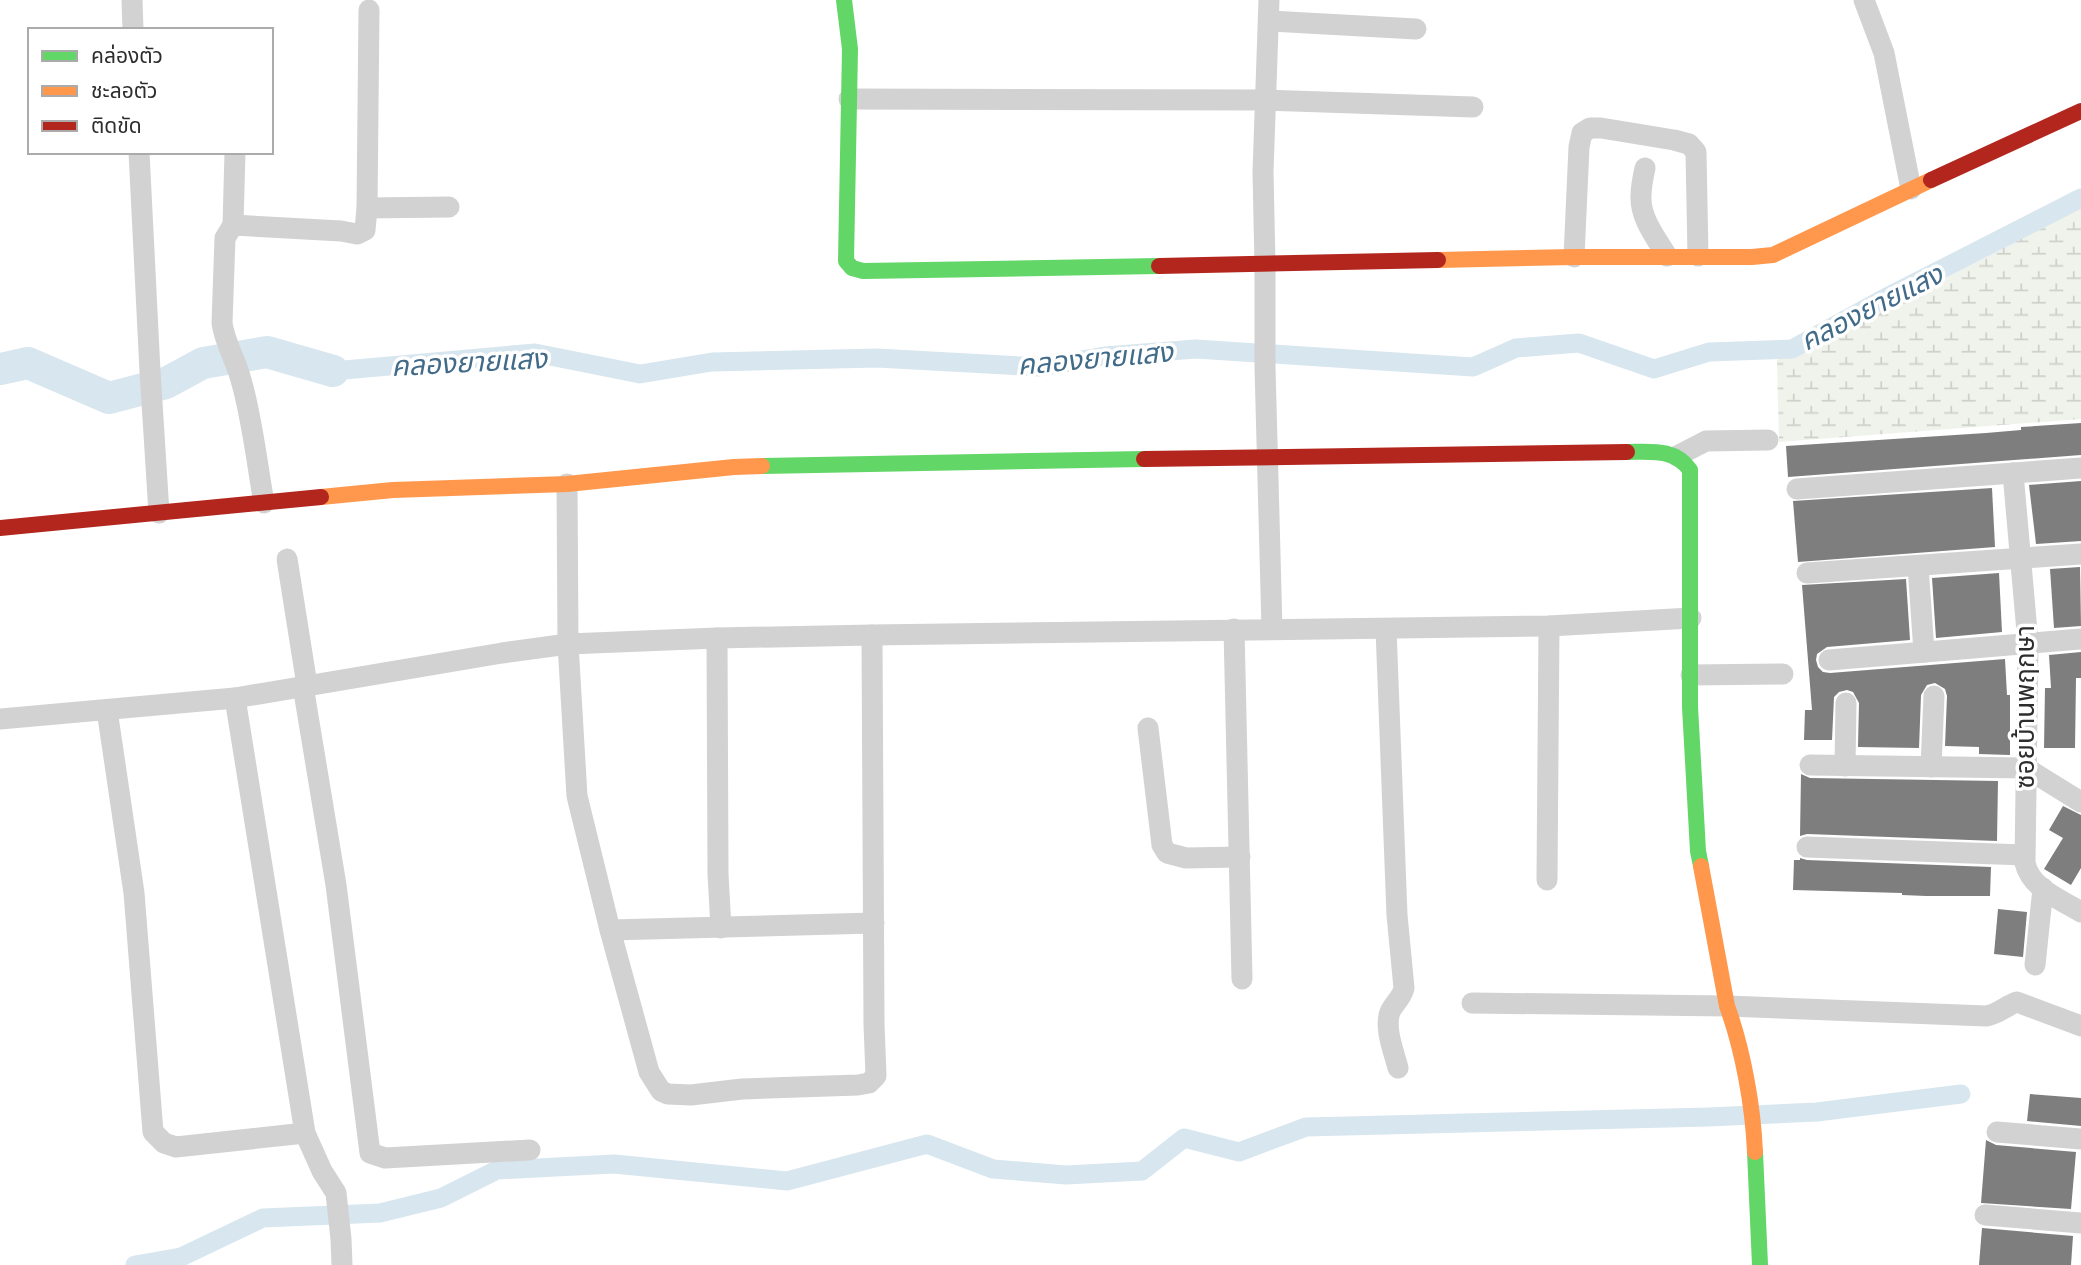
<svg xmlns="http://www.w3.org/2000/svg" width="2081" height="1265" viewBox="0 0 2081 1265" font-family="Cabin,'Noto Sans Thai',sans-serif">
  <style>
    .wetland { fill: url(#wetland-marsh) }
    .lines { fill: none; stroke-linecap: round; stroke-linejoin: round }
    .canal { stroke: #d8e6ef; stroke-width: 19 }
    .river { stroke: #d8e6ef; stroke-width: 32 }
    .building { fill: #7e7e7e }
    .street { stroke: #d2d2d2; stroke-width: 21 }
    .fast { stroke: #63d668; stroke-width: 16 }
    .slow { stroke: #ff974d; stroke-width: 16 }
    .jam { stroke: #b3261e; stroke-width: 16 }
    .labels { text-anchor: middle; stroke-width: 7; stroke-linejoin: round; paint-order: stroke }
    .street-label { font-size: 26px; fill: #2d2d2d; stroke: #fff }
    .water-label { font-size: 28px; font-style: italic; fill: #416b89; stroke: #fff }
  </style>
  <defs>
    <pattern id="wetland-marsh" width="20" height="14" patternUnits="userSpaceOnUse" patternTransform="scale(1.75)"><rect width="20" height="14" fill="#eff3eb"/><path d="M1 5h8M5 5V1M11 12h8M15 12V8" fill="none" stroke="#cdd1ca"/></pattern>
  </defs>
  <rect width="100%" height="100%" fill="#fff"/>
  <polygon class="wetland" points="2081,207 2081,419 1779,442 1777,360"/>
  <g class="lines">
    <g class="canal">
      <polyline points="333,371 535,353 640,374 712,362 877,358 1040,367 1105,356 1196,349 1473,367 1516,348 1579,343 1654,369 1709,352 1792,349 1881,300 2081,198"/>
      <polyline points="135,1265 181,1257 263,1218 380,1213 441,1198 497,1170 614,1164 787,1181 927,1144 993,1169 1066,1175 1142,1171 1184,1138 1239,1152 1306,1127 1709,1117 1817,1112 1961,1094"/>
    </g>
    <polyline class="river" points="0,369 28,363 109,398 166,383 203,363 267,352 333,371"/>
  </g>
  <g class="building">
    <polygon points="2081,423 2081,455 1788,477 1786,446 1986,433 2021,430 2021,427"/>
    <polygon points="2081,481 2081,541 2036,544 2029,485"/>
    <polygon points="1992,488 1995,547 1798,562 1793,501"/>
    <polygon points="2080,567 2081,626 2054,628 2050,569"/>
    <polygon points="1999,573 2002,632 1936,638 1932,578"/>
    <polygon points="1906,579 1910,640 1827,647 1817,654 1816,660 1818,667 1823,672 1830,673 2005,659 2007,695 2010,695 2010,755 1979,754 1979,747 1945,746 1947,696 1945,689 1935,683 1927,685 1921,695 1919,748 1858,747 1859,703 1853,692 1847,690 1839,692 1834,697 1832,740 1804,740 1805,710 1812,710 1802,585"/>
    <polygon points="2081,652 2081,678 2076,678 2075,748 2044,748 2045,688 2051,688 2049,655"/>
    <polygon points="1801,774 1810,778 1998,781 1997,841 1807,834 1800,836"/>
    <polygon points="2063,806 2081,815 2081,868 2071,885 2044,869 2063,838 2049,830"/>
    <polygon points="1800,858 1807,860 1991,867 1990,896 1926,896 1902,895 1902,893 1793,890 1794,860 1800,860"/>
    <polygon points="1998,909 2027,912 2023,957 1994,954"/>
    <polygon points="2030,1094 2081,1098 2081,1126 2027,1121"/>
    <polygon points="1986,1140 1996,1145 2076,1152 2071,1209 1981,1203"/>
    <polygon points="1982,1228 2073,1236 2071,1265 1979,1265"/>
  </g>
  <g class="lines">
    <g class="street">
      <polyline points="132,0 133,30"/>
      <polyline points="1269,0 1263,172 1265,264 1265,367 1272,629"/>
      <polyline points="1864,0 1884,53 1911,189"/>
      <polyline points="1269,21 1416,29"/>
      <polyline points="849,99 1265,100 1473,107"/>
      <polyline points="139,152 150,371 159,513"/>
      <path d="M1645 168C1643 177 1641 187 1641 196 1640 218 1656 238 1667 256"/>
      <polyline points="367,208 449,207"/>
      <polyline points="233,225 235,152"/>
      <polyline points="1574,257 1579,147 1582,133 1590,128 1601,128 1674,140 1689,144 1696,152 1698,256"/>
      <polyline points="1677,456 1706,441 1768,440"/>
      <path d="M2013 473 2028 643 2025 863C2031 889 2060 899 2081 912"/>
      <polyline points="567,484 568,644 577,796 610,930 649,1072 661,1091 668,1094 691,1095 742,1089 858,1085 869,1083 876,1076 874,1024 872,635"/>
      <polyline points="1797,489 2081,468"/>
      <path d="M264 503C257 464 252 417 241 380 236 360 225 344 222 323L225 238 233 225 341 231 357 234 365 230 367 208 369 10"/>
      <polyline points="287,559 307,685"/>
      <polyline points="1918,566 1924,652"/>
      <polyline points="1807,573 2081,554"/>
      <polyline points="1234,629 1242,979"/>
      <path d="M1386 629 1397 915 1404 988C1402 998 1394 1003 1390 1012 1384 1028 1394 1052 1398 1068"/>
      <polyline points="717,638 718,874 721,928"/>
      <polyline points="1829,660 2081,639"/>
      <polyline points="1691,675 1783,674"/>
      <polyline points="303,686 336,885 370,1153 385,1158 530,1150"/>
      <polyline points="235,698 305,1133 322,1171 336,1193 341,1239 342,1265"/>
      <polyline points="107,710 134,893 153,1132 164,1143 176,1147 305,1133"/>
      <polyline points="0,719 235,698 502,653 568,644 717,638 872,635 1549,626 1691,618"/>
      <polyline points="1148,728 1162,845 1167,853 1186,858 1240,857"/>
      <polyline points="1810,765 2026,768 2081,802"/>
      <polyline points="1845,766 1846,703"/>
      <polyline points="1931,767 1934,696"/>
      <polyline points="1807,847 2024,855"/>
      <polyline points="1547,880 1549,626"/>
      <polyline points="610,930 874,923"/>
      <polyline points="2035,965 2043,888"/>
      <path d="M1472 1003 1727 1006 1986 1016C1999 1014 2005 1006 2017 1002L2081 1026"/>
      <polyline points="1997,1132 2081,1139"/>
      <polyline points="1985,1215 2081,1223"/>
    </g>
    <g class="fast">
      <polyline points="844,0 850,49 846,261 852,268 863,271 1159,266"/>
      <path d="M1627 452C1651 452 1675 448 1690 470V707L1698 851 1701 866"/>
      <polyline points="762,466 1144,459"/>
      <polyline points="1755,1152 1760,1265"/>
    </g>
    <g class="slow">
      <polyline points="1438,260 1574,257 1752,257 1773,255 1931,180"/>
      <polyline points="321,497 393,490 567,484 734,467 762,466"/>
      <path d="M1701 866 1727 1006C1743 1050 1753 1106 1755 1152"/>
    </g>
    <g class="jam">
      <polyline points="1931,180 2081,111"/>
      <polyline points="1159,266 1438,260"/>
      <polyline points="1144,459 1627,452"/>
      <polyline points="0,528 321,497"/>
    </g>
  </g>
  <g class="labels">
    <g class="street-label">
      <text transform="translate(2025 707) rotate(-90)" y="9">ซอยบ้านพฤกษา</text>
    </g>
    <g class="water-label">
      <text transform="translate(1871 307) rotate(-27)" y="10">คลองยายแสง</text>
      <text transform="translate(1095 358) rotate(-5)" y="10">คลองยายแสง</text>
      <text transform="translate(469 362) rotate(-3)" y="10">คลองยายแสง</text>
    </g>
  </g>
  <rect x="28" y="28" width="245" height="126" fill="#ffffff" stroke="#ababab" stroke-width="2"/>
  <rect x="42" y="51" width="35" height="10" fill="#63d668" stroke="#ababab" stroke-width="2"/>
  <text x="91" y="63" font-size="21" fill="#2d2d2d">คล่องตัว</text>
  <rect x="42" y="86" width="35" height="10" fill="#ff974d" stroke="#ababab" stroke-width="2"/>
  <text x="91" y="98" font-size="21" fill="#2d2d2d">ชะลอตัว</text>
  <rect x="42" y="121" width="35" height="10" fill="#b3261e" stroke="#ababab" stroke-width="2"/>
  <text x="91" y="133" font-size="21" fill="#2d2d2d">ติดขัด</text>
</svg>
